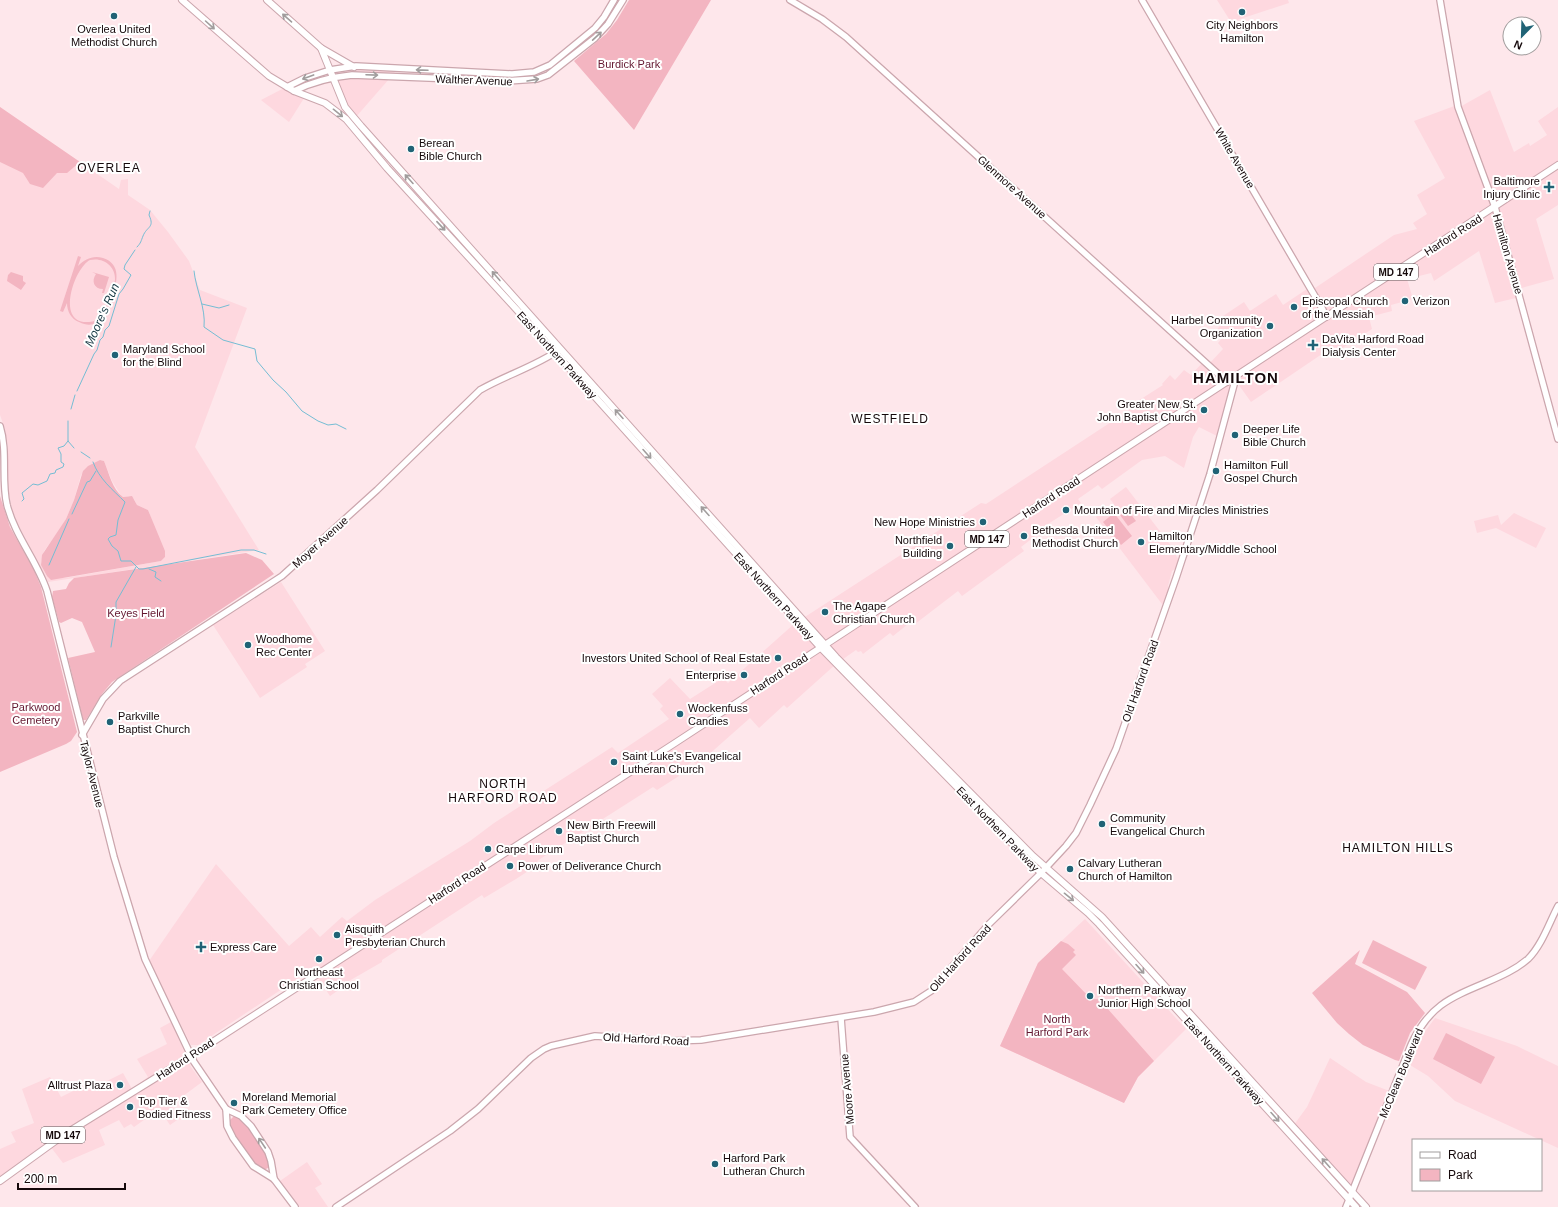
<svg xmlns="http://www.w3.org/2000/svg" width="1558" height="1207" viewBox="0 0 1558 1207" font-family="Helvetica,sans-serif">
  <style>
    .built { fill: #fed8df; fill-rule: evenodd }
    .green { fill: #f3b5c1; fill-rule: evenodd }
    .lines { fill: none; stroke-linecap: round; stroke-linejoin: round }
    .stream { stroke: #75bdd4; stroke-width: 1 }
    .secondary-casing { stroke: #cba6ad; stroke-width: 8 }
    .primary-casing { stroke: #cba6ad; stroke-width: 8 }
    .secondary { stroke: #fff; stroke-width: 5.5 }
    .primary { stroke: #fff; stroke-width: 6 }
    .oneway { stroke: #a19d9d }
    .poi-dot { fill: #206376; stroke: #fff; stroke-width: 1.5 }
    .labels { text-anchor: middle; stroke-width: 4; stroke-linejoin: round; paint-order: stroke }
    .shield { fill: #fff; stroke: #5b5354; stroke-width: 1 }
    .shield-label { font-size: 10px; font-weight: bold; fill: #15090b }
    .poi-label { font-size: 11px; fill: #15090b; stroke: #fff; text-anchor: start }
    .park-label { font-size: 11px; fill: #641831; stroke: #fff }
    .street-label { font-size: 11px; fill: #15090b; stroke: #fff }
    .neighbourhood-label { font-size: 12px; letter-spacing: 1px; fill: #15090b; stroke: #fff }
    .water-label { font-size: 12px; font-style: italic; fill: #183a45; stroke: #fff }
    .district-label { font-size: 15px; font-weight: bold; letter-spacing: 1px; fill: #15090b; stroke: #fff }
  </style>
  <rect width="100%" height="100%" fill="#fee7eb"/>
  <g class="built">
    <polygon points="1217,0 1288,0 1289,3 1231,22"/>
    <polygon points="359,70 396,71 355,118 345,105 331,73"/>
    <polygon points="288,86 306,95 289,122 261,100"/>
    <polygon points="1490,90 1514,152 1529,143 1530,146 1547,135 1538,121 1558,107 1558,205 1536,219 1554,279 1518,289 1520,297 1495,303 1479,251 1434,281 1431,273 1407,279 1413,299 1391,305 1392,311 1369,317 1372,329 1338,351 1336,347 1321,352 1322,354 1251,402 1236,381 1221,438 1199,427 1193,437 1184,468 1165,456 1142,460 1102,489 1098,485 1078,499 1081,503 1037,531 1038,534 1021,547 1024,551 962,596 958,591 915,624 912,621 893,636 890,633 863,654 861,651 858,652 856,650 836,664 787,708 784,705 759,728 750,718 697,765 693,761 677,773 679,776 657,790 653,787 537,861 539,864 516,879 484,898 482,895 382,960 382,962 342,985 343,987 330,996 312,969 198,1045 191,1045 149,961 216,864 289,946 311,927 320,937 342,917 347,921 375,900 470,841 494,823 612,747 618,753 669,719 660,709 663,706 652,694 670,678 690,699 723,678 728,683 794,624 981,503 986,504 1131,409 1130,406 1163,385 1162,384 1170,375 1175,380 1184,370 1191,375 1204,361 1208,365 1223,349 1218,343 1223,337 1216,331 1222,323 1217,320 1244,302 1250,311 1276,294 1283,305 1310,287 1312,290 1394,235 1417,229 1413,223 1427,214 1417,195 1445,178 1414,121 1457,105 1458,108"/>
    <path d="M0 107 119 189 121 180 128 179V195L150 210 168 232 189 261 200 290 247 308 195 447 259 550 48 582 17 522 12 509 8 489V446L5 429 0 415ZM100 460 104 461 112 481 120 494 123 497 129 496 134 499 137 505 148 510 165 557 161 561 65 578 47 576 41 563 44 551 59 531 66 519 74 500 81 475Z"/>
    <polygon points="1126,487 1172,547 1171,548 1179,560 1176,568 1172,571 1168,586 1169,590 1163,604 1162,604 1096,517 1114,504 1110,499"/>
    <polygon points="1514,513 1546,528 1536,548 1496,528 1477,533 1474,521 1498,515 1501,525"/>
    <polygon points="281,582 325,651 305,664 307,667 260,698 213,625"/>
    <polygon points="1085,919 1186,1029 1138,1077 1124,1103 1000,1046 1038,963"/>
    <polygon points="1435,1018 1517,1046 1558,1066 1558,1148 1455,1101 1428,1076 1410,1065 1421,1037"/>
    <polygon points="171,1022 191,1067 202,1082 171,1105 180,1118 170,1125 162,1113 158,1110 134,1127 131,1124 124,1128 119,1120 99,1130 105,1145 63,1163 47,1142 0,1178 0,1149 16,1142 11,1132 34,1123 22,1089 50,1077 61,1097 83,1086 87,1091 123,1073 132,1089 148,1077 137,1059 167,1044 160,1028"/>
    <polygon points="1330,1058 1366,1082 1392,1092 1351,1194 1291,1129 1307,1107"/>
    <polygon points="307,1162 322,1184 315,1188 328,1207 300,1207 280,1181"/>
  </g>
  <g class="green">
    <polygon points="629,0 711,0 634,130 574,61 606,34 617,20"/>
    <polygon points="0,107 80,162 67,173 57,173 43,188 30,184 23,173 0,162"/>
    <path d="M78 256 81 257 78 266C85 259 93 255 103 258 122 264 117 283 112 297 107 312 99 332 79 322 71 319 67 311 67 303L63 312 60 311ZM90 260C103 257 116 266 115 280 114 286 111 292 109 298 107 303 106 310 102 315 99 319 94 322 89 322 55 325 74 268 90 260Z"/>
    <polygon points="11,272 23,276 23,281 26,283 21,290 7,281 8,275"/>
    <path d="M92 272 109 277 104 293H102L103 289C94 289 91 281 96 274Z"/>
    <path d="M100 460 104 461C109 473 112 489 123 497L132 496 137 505 148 510 165 551V557L161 561 51 580 47 576 41 565 42 555 66 519 74 500 83 471 88 466Z"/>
    <polygon points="0,496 10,527 34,570 41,587 77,732 71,741 66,744 0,772"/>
    <polygon points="1127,509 1136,521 1128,526 1120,515"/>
    <polygon points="1114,513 1132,536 1121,545 1103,522"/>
    <polygon points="246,553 262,560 274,574 112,682 102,694 86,720 83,720 68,658 95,652 82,622 72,618 61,623 59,622 52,597 53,591 66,589 69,583 74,578"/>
    <polygon points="1373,940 1427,967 1415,990 1362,963"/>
    <polygon points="1061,941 1068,944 1075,950 1073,952 1076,955 1062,969 1091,999 1099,999 1154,1061 1138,1077 1124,1103 1000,1046 1038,963"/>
    <polygon points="1360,950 1355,964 1407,992 1425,1013 1410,1033 1399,1061 1395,1060 1363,1045 1349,1034 1337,1023 1312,993"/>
    <polygon points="1446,1033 1495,1057 1481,1084 1433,1059"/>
    <path d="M234 1116 244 1120 266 1151 270 1165C267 1171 262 1170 257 1168L231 1132 229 1121Z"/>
  </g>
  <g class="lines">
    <g class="stream">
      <path d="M137 247C141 243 141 241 143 236 147 226 155 228 149 215L150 211"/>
      <path d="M194 271C196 290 206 308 204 327L223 340 255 349 257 361 273 380 286 392 302 411 318 421 328 425 336 424 346 429"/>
      <polyline points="202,304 219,308 229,305"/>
      <polyline points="77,391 94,354 97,350 100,340 103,337 105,330 109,326 119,294 123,289 131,275 124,269 125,265 135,250"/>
      <polyline points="71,409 75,395"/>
      <polyline points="68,421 68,441 74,448"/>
      <polyline points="81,452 90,458"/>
      <path d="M93 462C99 479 113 490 125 502L118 520 116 535 110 537 108 539 112 546 118 551 121 561H131L139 569H143L241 550H254L266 554"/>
      <polyline points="22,501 24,499 22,493 33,484 38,485 47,481 50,474 55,473 56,470 63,467 64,464 61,462 61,454 58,448 64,446 68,441"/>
      <polyline points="72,514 87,482 90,481 96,471"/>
      <polyline points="49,565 69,519"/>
      <polyline points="149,569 156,572 155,577 161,581"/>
      <polyline points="111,647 116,615 116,602 136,567"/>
    </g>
    <defs>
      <g id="secondary">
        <polyline points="790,0 822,19 846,37 1227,382"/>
        <polyline points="1142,0 1323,310 1326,317"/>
        <polyline points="1440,0 1458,107 1495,207 1558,439"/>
        <polyline points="287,87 305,78 330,70 356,66 512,74 534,72 550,65 595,28 604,17 614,0"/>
        <path d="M294 91C312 82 332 77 352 75L506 81 537 79 548 75 595 38 608 24 623 0"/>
        <path d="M0 426C8 452 1 479 7 505 15 536 37 561 47 591L114 857 145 959 194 1062 226 1109 227 1126 233 1138 253 1166 274 1179 295 1207"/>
        <path d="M82 735 103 699 120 681 282 576 377 490 480 390C506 375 534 367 559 350"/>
        <polyline points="841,1018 850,1137 915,1207"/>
        <polyline points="226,1109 241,1116 251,1126 268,1152 271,1161 274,1179"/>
        <polyline points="336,1207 450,1131 478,1109 531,1058 544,1049 551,1046 595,1036 670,1041 701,1040 874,1012 914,1002 931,991 989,924 1041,873 1066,846 1076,833 1090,805 1116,749 1176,578 1210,474 1235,381 1234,377"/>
        <path d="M1346 1207 1411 1045C1428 1007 1449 998 1485 983 1501 976 1515 970 1528 959 1542 945 1549 923 1558 906"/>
      </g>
      <g id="primary">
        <polyline points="182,0 269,76 294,91 325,103 346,119 387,168 517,310 820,647 1041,873 1088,913 1099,924 1356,1207"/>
        <polyline points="267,0 321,48 345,107 361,126 836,657 1033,856 1102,917 1366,1207"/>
        <polyline points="321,48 354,67"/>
        <polyline points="0,1181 65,1134 191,1056 675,743 1558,165"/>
      </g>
    </defs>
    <use href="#secondary" class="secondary-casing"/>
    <use href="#primary" class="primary-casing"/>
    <use href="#secondary" class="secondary"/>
    <use href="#primary" class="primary"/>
  </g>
  <defs><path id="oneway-shaft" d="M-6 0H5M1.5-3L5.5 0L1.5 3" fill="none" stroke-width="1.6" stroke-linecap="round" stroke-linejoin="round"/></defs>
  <g class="oneway">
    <use href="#oneway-shaft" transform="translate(287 18) rotate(-139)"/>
    <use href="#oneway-shaft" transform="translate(210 25) rotate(42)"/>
    <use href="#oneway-shaft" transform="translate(597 36) rotate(-43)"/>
    <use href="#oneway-shaft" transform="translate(422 70) rotate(-178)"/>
    <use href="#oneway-shaft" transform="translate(372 75) rotate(2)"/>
    <use href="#oneway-shaft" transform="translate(308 77) rotate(160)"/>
    <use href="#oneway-shaft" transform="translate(533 80) rotate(-10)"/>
    <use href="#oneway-shaft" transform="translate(338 113) rotate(39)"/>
    <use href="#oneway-shaft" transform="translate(409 179) rotate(-132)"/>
    <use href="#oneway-shaft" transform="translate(441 226) rotate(47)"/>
    <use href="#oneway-shaft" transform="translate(496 276) rotate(-131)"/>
    <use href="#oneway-shaft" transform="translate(619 414) rotate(-132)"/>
    <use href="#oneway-shaft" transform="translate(647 454) rotate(48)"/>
    <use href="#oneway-shaft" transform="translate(705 511) rotate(-132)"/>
    <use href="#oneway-shaft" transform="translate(1069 897) rotate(39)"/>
    <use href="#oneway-shaft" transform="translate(1140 969) rotate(48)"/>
    <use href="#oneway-shaft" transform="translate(1275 1117) rotate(48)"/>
    <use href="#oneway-shaft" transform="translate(262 1143) rotate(-124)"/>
    <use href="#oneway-shaft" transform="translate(1326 1163) rotate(-132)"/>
  </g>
  <g class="poi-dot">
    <circle cx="1242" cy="12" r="4"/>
    <circle cx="114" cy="16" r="4"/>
    <circle cx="411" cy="149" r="4"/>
    <path d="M1547 181h4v4h4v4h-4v4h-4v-4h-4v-4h4z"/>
    <circle cx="1405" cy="301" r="4"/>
    <circle cx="1294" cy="307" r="4"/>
    <circle cx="1270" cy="326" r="4"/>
    <path d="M1311 339h4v4h4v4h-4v4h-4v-4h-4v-4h4z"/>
    <circle cx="115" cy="355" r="4"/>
    <circle cx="1204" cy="410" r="4"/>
    <circle cx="1235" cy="435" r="4"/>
    <circle cx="1216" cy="471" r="4"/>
    <circle cx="1066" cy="510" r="4"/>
    <circle cx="983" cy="522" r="4"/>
    <circle cx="1024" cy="536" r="4"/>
    <circle cx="1141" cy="542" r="4"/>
    <circle cx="950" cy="546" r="4"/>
    <circle cx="825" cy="612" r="4"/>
    <circle cx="248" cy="645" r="4"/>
    <circle cx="778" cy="658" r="4"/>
    <circle cx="744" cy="675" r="4"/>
    <circle cx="680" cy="714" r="4"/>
    <circle cx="110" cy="722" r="4"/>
    <circle cx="614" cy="762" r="4"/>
    <circle cx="1102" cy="824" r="4"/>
    <circle cx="559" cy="831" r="4"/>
    <circle cx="488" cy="849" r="4"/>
    <circle cx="510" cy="866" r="4"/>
    <circle cx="1070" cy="869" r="4"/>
    <circle cx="337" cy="935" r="4"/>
    <path d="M199 941h4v4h4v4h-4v4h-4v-4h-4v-4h4z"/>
    <circle cx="319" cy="959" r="4"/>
    <circle cx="1090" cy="996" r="4"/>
    <circle cx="120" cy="1085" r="4"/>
    <circle cx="234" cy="1103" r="4"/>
    <circle cx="130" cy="1107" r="4"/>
    <circle cx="715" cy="1164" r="4"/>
  </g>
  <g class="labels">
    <g class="shield">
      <rect x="1374" y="264" width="44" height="16" rx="3"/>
      <rect x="965" y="531" width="44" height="16" rx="3"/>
      <rect x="41" y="1127" width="44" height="16" rx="3"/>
    </g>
    <g class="shield-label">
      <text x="1396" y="276">MD 147</text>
      <text x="987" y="543">MD 147</text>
      <text x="63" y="1139">MD 147</text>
    </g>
    <g class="poi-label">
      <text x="1242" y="29" text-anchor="middle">City Neighbors<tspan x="1242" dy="13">Hamilton</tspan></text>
      <text x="114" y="33" text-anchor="middle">Overlea United<tspan x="114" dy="13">Methodist Church</tspan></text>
      <text x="419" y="147">Berean<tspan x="419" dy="13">Bible Church</tspan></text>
      <text x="1540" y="185" text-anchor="end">Baltimore<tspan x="1540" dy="13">Injury Clinic</tspan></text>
      <text x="1302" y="305">Episcopal Church<tspan x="1302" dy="13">of the Messiah</tspan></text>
      <text x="1413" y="305">Verizon</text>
      <text x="1262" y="324" text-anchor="end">Harbel Community<tspan x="1262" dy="13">Organization</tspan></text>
      <text x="1322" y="343">DaVita Harford Road<tspan x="1322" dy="13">Dialysis Center</tspan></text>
      <text x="123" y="353">Maryland School<tspan x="123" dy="13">for the Blind</tspan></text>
      <text x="1196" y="408" text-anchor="end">Greater New St.<tspan x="1196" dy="13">John Baptist Church</tspan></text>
      <text x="1243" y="433">Deeper Life<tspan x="1243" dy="13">Bible Church</tspan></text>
      <text x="1224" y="469">Hamilton Full<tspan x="1224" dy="13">Gospel Church</tspan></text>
      <text x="1074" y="514">Mountain of Fire and Miracles Ministries</text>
      <text x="975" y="526" text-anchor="end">New Hope Ministries</text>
      <text x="1032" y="534">Bethesda United<tspan x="1032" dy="13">Methodist Church</tspan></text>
      <text x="1149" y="540">Hamilton<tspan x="1149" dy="13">Elementary/Middle School</tspan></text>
      <text x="942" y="544" text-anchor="end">Northfield<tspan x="942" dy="13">Building</tspan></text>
      <text x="833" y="610">The Agape<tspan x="833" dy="13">Christian Church</tspan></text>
      <text x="256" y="643">Woodhome<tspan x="256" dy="13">Rec Center</tspan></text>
      <text x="770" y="662" text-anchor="end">Investors United School of Real Estate</text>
      <text x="736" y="679" text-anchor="end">Enterprise</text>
      <text x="688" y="712">Wockenfuss<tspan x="688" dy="13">Candies</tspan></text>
      <text x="118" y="720">Parkville<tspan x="118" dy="13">Baptist Church</tspan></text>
      <text x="622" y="760">Saint Luke's Evangelical<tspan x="622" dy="13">Lutheran Church</tspan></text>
      <text x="1110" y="822">Community<tspan x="1110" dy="13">Evangelical Church</tspan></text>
      <text x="567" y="829">New Birth Freewill<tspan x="567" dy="13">Baptist Church</tspan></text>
      <text x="496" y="853">Carpe Librum</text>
      <text x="1078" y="867">Calvary Lutheran<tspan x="1078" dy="13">Church of Hamilton</tspan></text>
      <text x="518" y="870">Power of Deliverance Church</text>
      <text x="345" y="933">Aisquith<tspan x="345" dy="13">Presbyterian Church</tspan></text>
      <text x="210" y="951">Express Care</text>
      <text x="319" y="976" text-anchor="middle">Northeast<tspan x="319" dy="13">Christian School</tspan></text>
      <text x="1098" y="994">Northern Parkway<tspan x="1098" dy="13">Junior High School</tspan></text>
      <text x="112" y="1089" text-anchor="end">Alltrust Plaza</text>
      <text x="242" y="1101">Moreland Memorial<tspan x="242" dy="13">Park Cemetery Office</tspan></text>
      <text x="138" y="1105">Top Tier &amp;<tspan x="138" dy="13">Bodied Fitness</tspan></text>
      <text x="723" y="1162">Harford Park<tspan x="723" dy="13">Lutheran Church</tspan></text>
    </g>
    <g class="park-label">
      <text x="629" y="68">Burdick Park</text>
      <text x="136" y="617">Keyes Field</text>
      <text x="36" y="711">Parkwood<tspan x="36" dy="13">Cemetery</tspan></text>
      <text x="1057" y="1023">North<tspan x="1057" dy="13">Harford Park</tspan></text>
    </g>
    <g class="street-label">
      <text transform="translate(474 80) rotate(2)" y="4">Walther Avenue</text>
      <text transform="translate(1235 158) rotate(60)" y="4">White Avenue</text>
      <text transform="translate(1012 187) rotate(42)" y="4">Glenmore Avenue</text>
      <text transform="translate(1453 235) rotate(-33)" y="4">Harford Road</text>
      <text transform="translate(1508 254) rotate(74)" y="4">Hamilton Avenue</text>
      <text transform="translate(557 355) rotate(48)" y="4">East Northern Parkway</text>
      <text transform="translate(1051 497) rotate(-33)" y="4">Harford Road</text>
      <text transform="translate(320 542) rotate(-42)" y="4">Moyer Avenue</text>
      <text transform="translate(774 596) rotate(48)" y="4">East Northern Parkway</text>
      <text transform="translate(779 674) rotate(-33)" y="4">Harford Road</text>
      <text transform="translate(1140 681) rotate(-70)" y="4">Old Harford Road</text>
      <text transform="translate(92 774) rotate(76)" y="4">Taylor Avenue</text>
      <text transform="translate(998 829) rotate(46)" y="4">East Northern Parkway</text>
      <text transform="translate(457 883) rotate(-33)" y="4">Harford Road</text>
      <text transform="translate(960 958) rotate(-48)" y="4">Old Harford Road</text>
      <text transform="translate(646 1039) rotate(3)" y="4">Old Harford Road</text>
      <text transform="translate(185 1059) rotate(-33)" y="4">Harford Road</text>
      <text transform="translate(1224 1061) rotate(48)" y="4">East Northern Parkway</text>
      <text transform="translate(1401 1073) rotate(-67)" y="4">McClean Boulevard</text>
      <text transform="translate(847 1089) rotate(-95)" y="4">Moore Avenue</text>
    </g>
    <g class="neighbourhood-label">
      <text x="109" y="172">OVERLEA</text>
      <text x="890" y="423">WESTFIELD</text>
      <text x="503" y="788">NORTH<tspan x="503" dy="14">HARFORD ROAD</tspan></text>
      <text x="1398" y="852">HAMILTON HILLS</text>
    </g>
    <g class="water-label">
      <text transform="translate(102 315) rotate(-66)" y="4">Moore's Run</text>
    </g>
    <g class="district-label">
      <text x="1236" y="383">HAMILTON</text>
    </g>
  </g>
  <rect x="1412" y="1139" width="130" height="52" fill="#ffffff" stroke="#a19d9d"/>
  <rect x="1420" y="1152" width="20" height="6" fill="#ffffff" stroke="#a19d9d"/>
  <text x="1448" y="1159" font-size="12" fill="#15090b">Road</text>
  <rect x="1420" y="1169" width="20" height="12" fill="#f3b5c1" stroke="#a19d9d"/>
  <text x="1448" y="1179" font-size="12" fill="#15090b">Park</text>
  <g transform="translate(1522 36) rotate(203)"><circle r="19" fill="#ffffff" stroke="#a19d9d"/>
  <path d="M0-3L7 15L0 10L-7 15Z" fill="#206376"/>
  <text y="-6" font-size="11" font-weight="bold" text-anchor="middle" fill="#15090b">N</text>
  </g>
  <path d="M18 1183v6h107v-6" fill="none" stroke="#15090b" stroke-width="2"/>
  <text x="24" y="1183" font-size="12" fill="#15090b" stroke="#ffffff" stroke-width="3" paint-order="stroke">200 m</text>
</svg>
